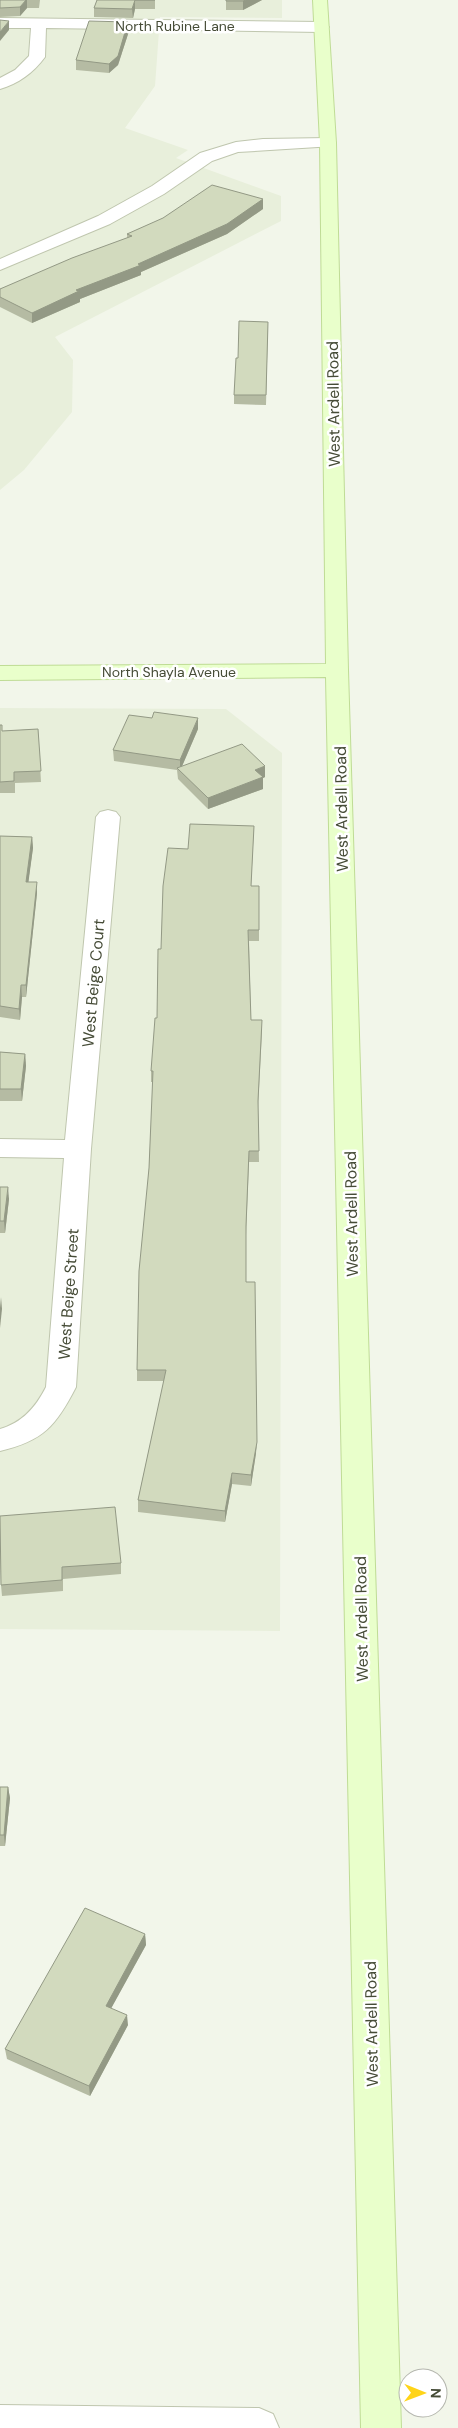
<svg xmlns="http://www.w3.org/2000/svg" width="458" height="2428" viewBox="0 0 458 2428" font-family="'DM Sans',sans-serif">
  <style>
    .residential { fill: #e8efdb }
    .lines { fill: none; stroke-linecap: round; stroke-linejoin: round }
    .street-casing { stroke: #bfc6ae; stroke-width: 2 }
    .secondary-casing { stroke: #bfdc95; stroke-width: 2 }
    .street { fill: #fff; fill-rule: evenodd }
    .secondary { fill: #e9ffcb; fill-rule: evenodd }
    .wall { fill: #b5bba3 }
    .shaded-wall { fill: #939985 }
    .building { fill: #d2dabe; stroke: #939985 }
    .labels { text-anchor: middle; stroke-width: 5; stroke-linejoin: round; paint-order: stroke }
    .far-street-label { font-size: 14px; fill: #464c37; stroke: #fff }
    .street-label { font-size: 16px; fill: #464c37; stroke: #fff }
  </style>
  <rect width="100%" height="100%" fill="#f2f6ea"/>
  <g class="residential">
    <polygon points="0,0 282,0 282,18 160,17 155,86 125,128 188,150 176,158 281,196 281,221 55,337 73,360 72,412 24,470 0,490"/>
    <polygon points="0,708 226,709 282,753 280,1631 0,1629"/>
  </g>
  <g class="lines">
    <defs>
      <g id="street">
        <path d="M0 18 321 22 329 27 321 32 46 28 45 57C34 72 18 84 0 89V78L15 70 29 56 31 28H0Z"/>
        <polygon points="328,138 334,140 336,143 334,146 238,152 212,161 164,194 110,224 0,270 0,259 98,216 152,186 200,153 236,142 263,139"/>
        <path d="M108 810 116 812 120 817 91 1149 76 1387C56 1426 43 1441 0 1451V1429C22 1423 36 1407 46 1387L64 1158 0 1157V1139L65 1140 96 817 100 812Z"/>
        <polygon points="0,2405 259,2408 273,2414 279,2428 0,2428"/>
      </g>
      <polygon id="secondary" points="313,0 327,0 336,143 348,670 401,2428 361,2428 326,677 0,680 0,666 326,664 320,143"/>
    </defs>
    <use href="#street" class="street-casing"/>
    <use href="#secondary" class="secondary-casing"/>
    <use href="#street" class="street"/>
    <use href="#secondary" class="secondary"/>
  </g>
  <g class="wall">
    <polygon points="0,0 40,0 39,8 27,8 20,16 0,17"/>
    <polygon points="97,0 155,0 155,9 135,9 133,18 94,17 94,8"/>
    <polygon points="226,0 262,0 243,10 226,10"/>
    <polygon points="128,22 129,31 118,65 109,73 76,70 76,60"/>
    <polygon points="263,209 227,234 141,272 141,275 80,299 80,302 32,323 0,307 0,289 127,238 127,234"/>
    <polygon points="268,322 266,405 234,404 234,395 238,358"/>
    <polygon points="0,725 2,731 38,729 41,782 15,783 15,793 0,793"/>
    <polygon points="198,729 182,766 265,777 263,778 263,789 208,809 178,779 177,770 114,761 113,750"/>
    <polygon points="254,826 251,886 259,930 259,941 249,941 251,1020 262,1031 258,1108 259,1162 249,1162 246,1235 246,1282 256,1453 251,1486 232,1484 225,1522 138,1512 138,1500 164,1381 137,1381 137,1370 149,1168 153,1082 151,1082 151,1071 157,1018 161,949"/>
    <polygon points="0,836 32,837 33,848 28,882 37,893 26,997 22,997 20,1020 0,1017"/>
    <polygon points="0,1052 25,1054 26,1066 22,1101 0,1101"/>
    <polygon points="0,1187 9,1199 5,1233 0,1233"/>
    <polygon points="0,1516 121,1563 121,1574 63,1579 63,1591 2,1596 1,1585"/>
    <polygon points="0,1787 8,1787 10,1798 5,1846 0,1846"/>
    <polygon points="145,1934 146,1945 111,2008 128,2025 90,2096 7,2059 5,2049"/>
  </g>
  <g class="shaded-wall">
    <polygon points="26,0 27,0 27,8 20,16 20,7"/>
    <polygon points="135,0 135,9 133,18 132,9"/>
    <polygon points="246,0 262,0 243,10 243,1"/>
    <polygon points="9,21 9,30 0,41 0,32"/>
    <polygon points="128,22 129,31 118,65 109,73 109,64"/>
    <polygon points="263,199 263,209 227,234 141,272 141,275 80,299 80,302 32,323 32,313 76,290 138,264"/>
    <polygon points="198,718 198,729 180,771 180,760"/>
    <polygon points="265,766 265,777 263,778 263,789 208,809 208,798 255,770"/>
    <polygon points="32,837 33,848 27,893 26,882"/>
    <polygon points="37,882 37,893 26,997 26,985"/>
    <polygon points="21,985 22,997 20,1020 19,1009"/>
    <polygon points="25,1054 26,1066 22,1101 21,1089"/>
    <polygon points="8,1187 9,1199 5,1233 4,1221"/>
    <polygon points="1,1297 2,1309 0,1328 0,1308"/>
    <polygon points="257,1442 256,1453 251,1486 251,1475"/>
    <polygon points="232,1473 232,1484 225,1522 225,1511"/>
    <polygon points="8,1787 10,1798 5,1846 4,1835"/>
    <polygon points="145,1934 146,1945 107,2016 106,2006"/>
    <polygon points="127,2015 128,2025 90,2096 89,2086"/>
  </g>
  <g class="building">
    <polygon points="0,0 26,0 20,7 0,8"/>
    <polygon points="97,0 155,0 135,0 132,9 94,8"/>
    <polygon points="226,0 246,0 243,1 226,1"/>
    <polygon points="0,20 9,21 0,32"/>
    <polygon points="89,21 128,22 118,56 109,64 76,60"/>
    <polygon points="212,185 263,199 227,224 138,264 141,265 76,290 79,291 32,313 0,297 0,289 72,258 132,236 127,234 163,218"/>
    <polygon points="239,321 268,322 266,395 234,395 236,358 238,358"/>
    <polygon points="154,712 198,718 180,760 113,750 129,715 152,718"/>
    <polygon points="0,725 2,725 2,731 38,729 41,771 14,772 14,781 0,782"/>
    <polygon points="242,744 265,766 255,770 263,777 208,798 177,768"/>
    <polygon points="190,824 254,826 251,886 259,886 259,930 248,930 251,1020 262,1020 258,1101 259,1151 249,1151 246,1226 246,1282 255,1282 257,1442 251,1475 232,1473 225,1511 138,1500 166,1370 137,1370 139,1271 149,1168 153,1071 151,1071 155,1018 157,1018 158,949 161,949 163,886 168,848 188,849"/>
    <polygon points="0,836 32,837 26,882 37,882 26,985 21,985 19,1009 0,1006"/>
    <polygon points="0,1052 25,1054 21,1089 0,1089"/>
    <polygon points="0,1187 8,1187 4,1221 0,1221"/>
    <polygon points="115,1507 121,1563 62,1567 62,1580 1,1585 0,1516"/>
    <polygon points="0,1787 8,1787 4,1835 0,1835"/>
    <polygon points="85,1908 145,1934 106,2006 127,2015 89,2086 5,2049"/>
  </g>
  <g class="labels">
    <g class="far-street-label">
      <text x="175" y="31">North Rubine Lane</text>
      <text x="169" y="677">North Shayla Avenue</text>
    </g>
    <g class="street-label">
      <text transform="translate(333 404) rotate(-91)" y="6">West Ardell Road</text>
      <text transform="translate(341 809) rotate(-91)" y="6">West Ardell Road</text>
      <text transform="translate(93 983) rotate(-85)" y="6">West Beige Court</text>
      <text transform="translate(351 1214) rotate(-91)" y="6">West Ardell Road</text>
      <text transform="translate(68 1294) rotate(-86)" y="6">West Beige Street</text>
      <text transform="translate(361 1619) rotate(-91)" y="6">West Ardell Road</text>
      <text transform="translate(371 2024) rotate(-91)" y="6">West Ardell Road</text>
    </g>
  </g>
  <g transform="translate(423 2393) rotate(91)"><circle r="24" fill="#ffffff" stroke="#b5b7af"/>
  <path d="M0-4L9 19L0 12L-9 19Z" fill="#ffd418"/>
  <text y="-8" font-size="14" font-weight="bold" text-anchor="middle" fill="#464c37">N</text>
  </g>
</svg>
